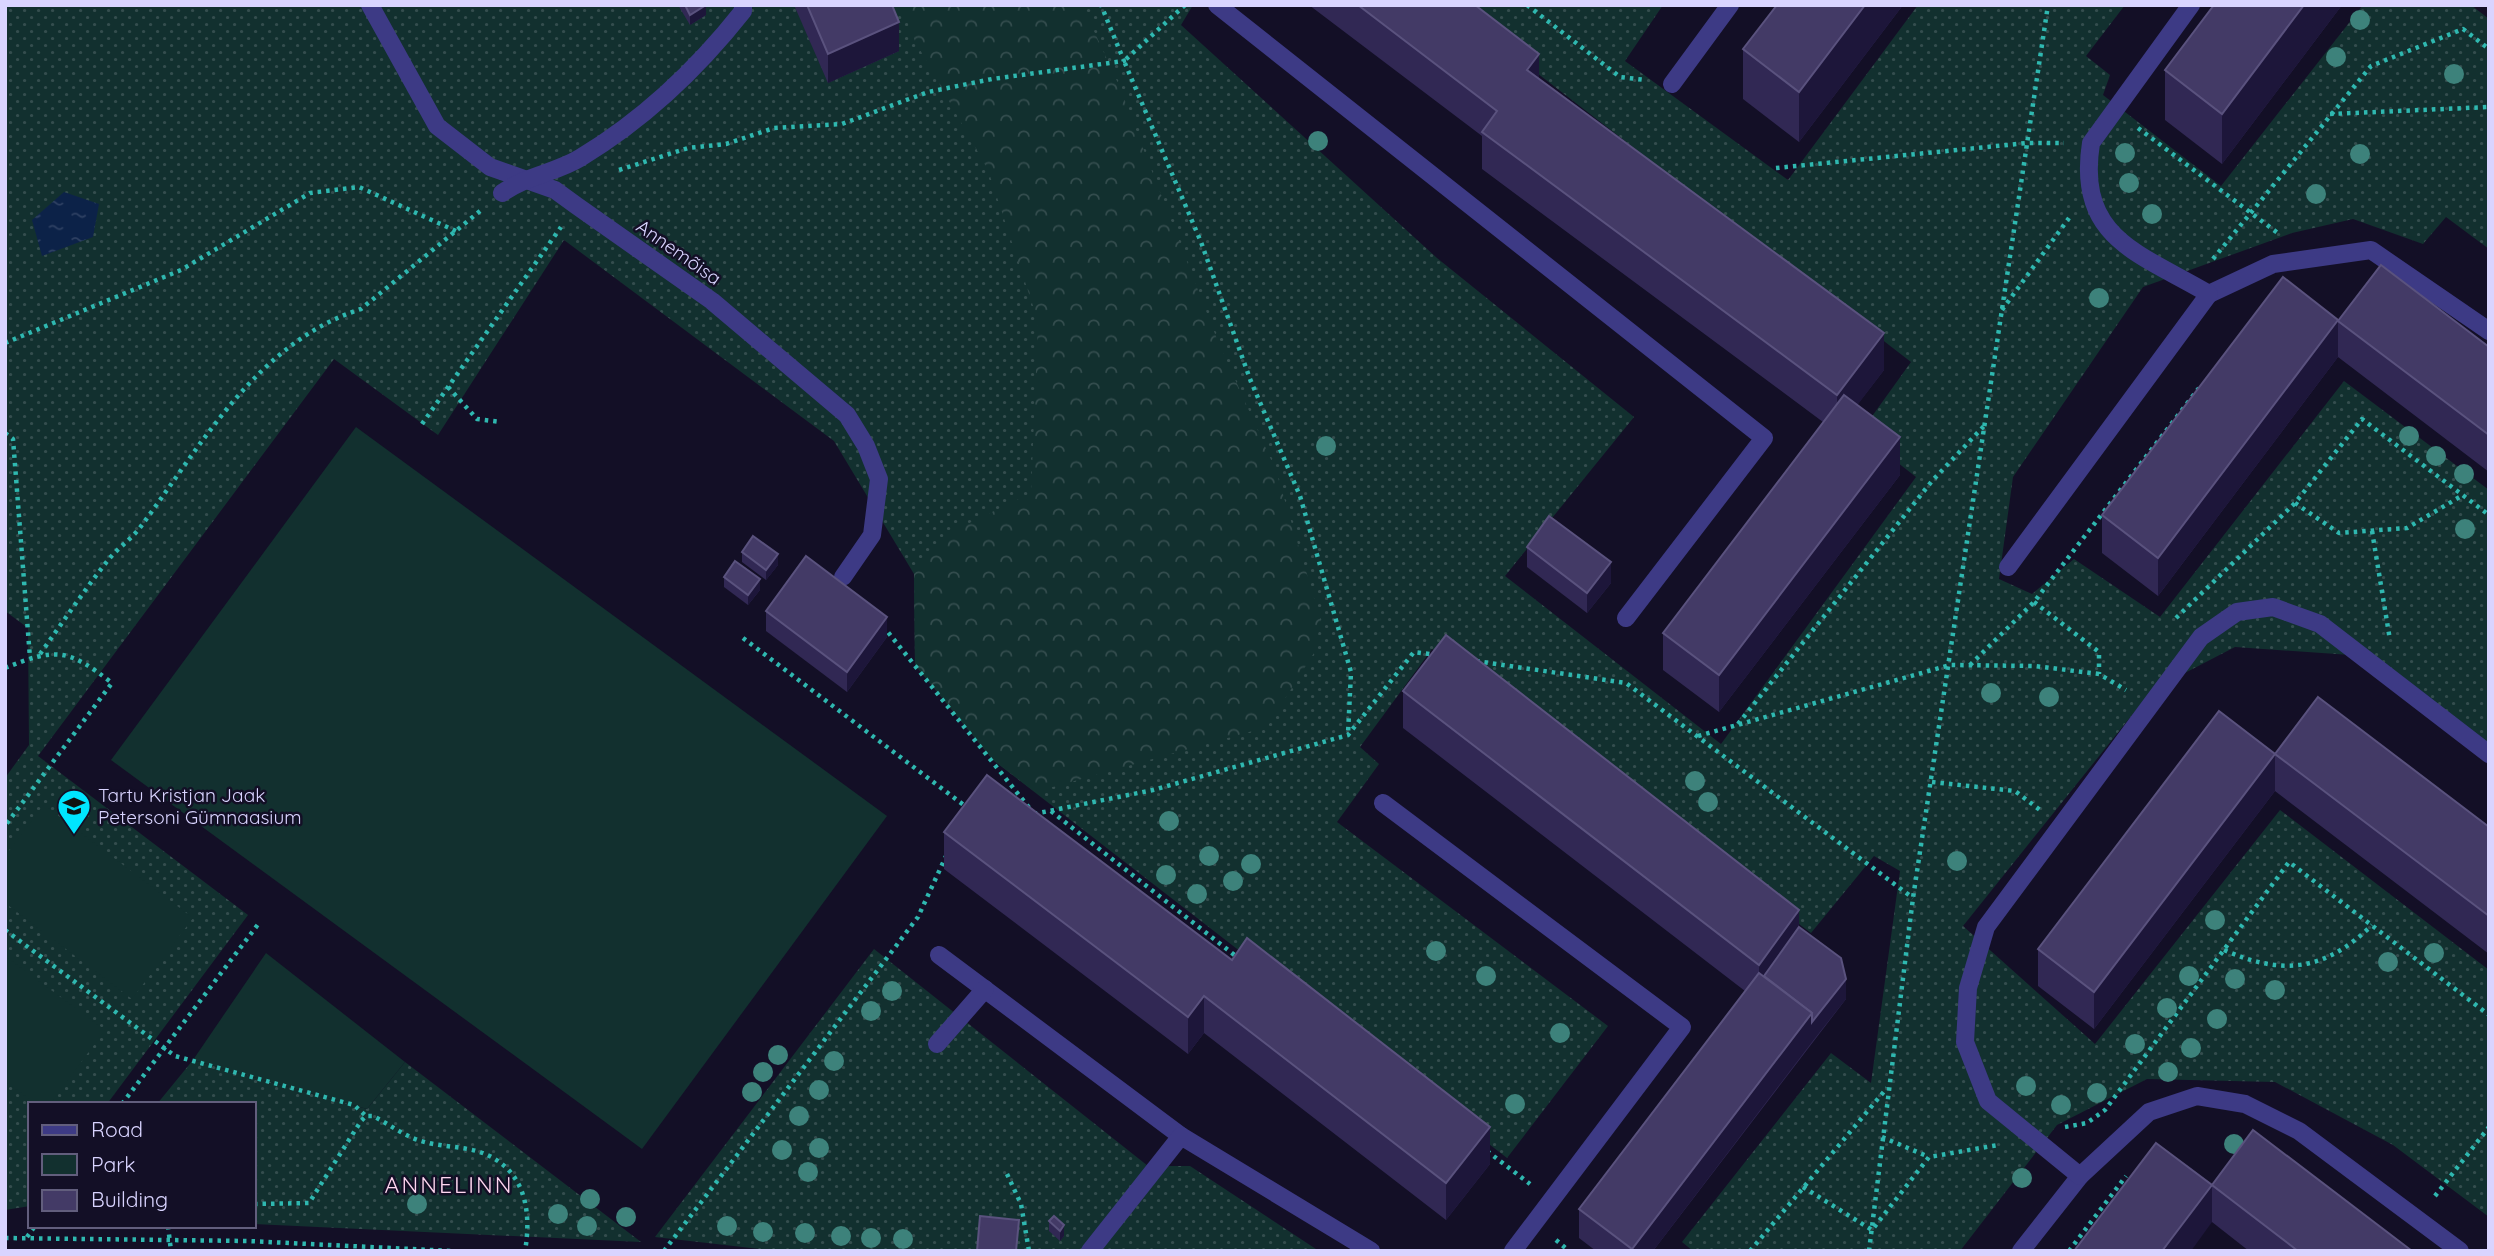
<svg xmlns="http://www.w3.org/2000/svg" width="2494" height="1256" viewBox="0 0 2494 1256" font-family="Quicksand,sans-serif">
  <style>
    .green { fill: url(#green-dots) }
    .forest { fill: url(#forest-crowns) }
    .pitch { fill: #12302f }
    .water { fill: url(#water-ripples) }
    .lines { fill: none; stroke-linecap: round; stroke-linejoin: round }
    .path { stroke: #2fb8b0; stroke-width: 4.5; stroke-dasharray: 3.5 5; stroke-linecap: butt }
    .minor { stroke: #3d3a85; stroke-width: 18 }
    .tree { fill: #3d827b }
    .wall { fill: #312854 }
    .shaded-wall { fill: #1d163a }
    .building { fill: #433a66; stroke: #5a527e; stroke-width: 2 }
    .labels { text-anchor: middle; stroke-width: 5; stroke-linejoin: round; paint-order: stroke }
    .street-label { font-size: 19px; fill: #d9d4ff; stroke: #130f26 }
    .poi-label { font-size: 19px; fill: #d9d4ff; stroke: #130f26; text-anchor: start }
    .quarter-label { font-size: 23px; letter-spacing: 2px; fill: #ffd6f0; stroke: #130f26 }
  </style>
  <defs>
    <pattern id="green-dots" width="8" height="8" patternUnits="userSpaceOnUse" patternTransform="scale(1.75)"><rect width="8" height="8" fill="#12302f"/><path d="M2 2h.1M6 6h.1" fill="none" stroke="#344d4e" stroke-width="1.8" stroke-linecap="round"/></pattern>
    <pattern id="forest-crowns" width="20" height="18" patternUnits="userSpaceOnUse" patternTransform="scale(1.75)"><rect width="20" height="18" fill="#12302f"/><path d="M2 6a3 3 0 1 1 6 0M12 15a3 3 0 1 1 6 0" fill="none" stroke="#344d4e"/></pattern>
    <pattern id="water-ripples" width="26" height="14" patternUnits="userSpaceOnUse" patternTransform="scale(1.75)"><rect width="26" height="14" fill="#0c2248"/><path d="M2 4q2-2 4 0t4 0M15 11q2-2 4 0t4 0" fill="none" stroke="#2f4163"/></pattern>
  </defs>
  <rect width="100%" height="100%" fill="#130f26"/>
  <g class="green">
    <polygon points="5,5 1193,5 1181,25 1437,258 1634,417 1505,576 1721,744 1916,477 1860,433 1911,362 1449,5 1663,5 1625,61 1788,180 1918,5 2125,5 2086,56 2110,75 2103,95 2221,186 2363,5 2471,5 2489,19 2489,249 2446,217 2423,244 2353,219 2292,233 2143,287 2013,477 1999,579 2032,594 2074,559 2160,617 2344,381 2489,490 2489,747 2365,656 2235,647 2152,690 1963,926 2095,1044 2280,810 2489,970 2489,1217 2393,1145 2275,1082 2147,1079 2057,1125 1960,1251 1693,1251 1682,1242 1831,1053 1871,1083 1900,871 1874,856 1811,933 1432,649 1360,747 1379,764 1337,822 1608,1026 1507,1158 993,760 915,665 914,574 834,441 564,240 438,435 334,359 38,756 248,915 107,1104 30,1104 30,1206 5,1210 5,778 29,745 28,628 5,611"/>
    <polygon points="874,949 1148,1166 1190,1166 1319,1251 776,1251 655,1237"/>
    <polygon points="193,1060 367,1109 405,1062 641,1242 254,1224 254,1104 157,1104"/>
  </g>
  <polygon class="forest" points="901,5 1082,5 1117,81 1217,339 1276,471 1321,621 1314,653 1267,727 1035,792 993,760 915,665 914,574 953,531 1031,493 1038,321 988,170 915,41"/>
  <g class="pitch">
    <polygon points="356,427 887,816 642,1149 111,760"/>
    <polygon points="44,805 193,918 132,999 5,903 5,856"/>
    <polygon points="266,953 405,1062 367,1109 193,1060"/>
    <polygon points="5,956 105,1030 50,1104 36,1104 5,1081"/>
  </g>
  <polygon class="water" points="64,192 99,204 93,237 42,256 32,220"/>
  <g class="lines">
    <g class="path">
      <polyline points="1185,5 1124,61 1201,242 1250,379 1300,496 1351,672 1348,734"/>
      <polyline points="1527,5 1620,77 1645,80"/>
      <polyline points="2330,114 2489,107"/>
      <polyline points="2138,128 2279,234"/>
      <polyline points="1776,168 2027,143 2064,143"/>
      <polyline points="619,170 688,148 726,144 774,128 842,124 928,92 992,79 1124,61 1101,5"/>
      <polyline points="2213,259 2371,66 2463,29 2489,49"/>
      <polyline points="2002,310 2069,218"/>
      <polyline points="5,343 181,270 310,193 359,187 456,231"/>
      <polyline points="448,387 477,419 501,422"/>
      <polyline points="422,424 561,227"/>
      <polyline points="5,433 13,439 30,658"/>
      <polyline points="2295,503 2339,533 2407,528 2463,495"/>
      <polyline points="2372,531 2390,640"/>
      <polyline points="2034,602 2099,652 2099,674"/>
      <polyline points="2176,618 2295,503 2362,419 2489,515"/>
      <polyline points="883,626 1031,810"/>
      <polyline points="743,638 969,809"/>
      <path d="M40 654C63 622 85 589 109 559 118 548 130 540 139 529 201 446 257 342 361 309L480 211"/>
      <polyline points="1476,661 1626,683 1913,898"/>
      <polyline points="1970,665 2034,602 2199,388"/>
      <path d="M5 668C57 647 68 649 112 683L5 826"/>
      <polyline points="1738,724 1932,481 1984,426"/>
      <polyline points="1698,736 1950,665 2035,666 2099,674 2126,690"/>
      <polyline points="1932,782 2015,791 2040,810"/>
      <polyline points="1051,811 1237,957"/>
      <polyline points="1034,814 1153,790 1348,735 1414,652 1437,655"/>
      <polyline points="5,930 175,1056 354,1105 366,1116"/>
      <path d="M2224 950C2283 976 2325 971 2372 925"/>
      <polyline points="122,1104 259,923"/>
      <polyline points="2065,1127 2087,1123 2105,1110 2289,862 2489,1015"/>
      <polyline points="1882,1137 1929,1157"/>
      <polyline points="1487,1151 1530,1184"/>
      <polyline points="1007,1174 1021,1204 1029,1251"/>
      <polyline points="1803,1187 1872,1230 1929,1157 1998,1145"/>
      <polyline points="2435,1196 2489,1127"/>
      <path d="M254 1204 309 1203 361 1121 366 1116H373C389 1124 404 1136 421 1141 440 1147 461 1146 480 1152 525 1168 532 1210 525 1251"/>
      <polyline points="168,1226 171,1251"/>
      <polyline points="27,1237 35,1226"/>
      <polyline points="5,1238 248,1241 452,1251"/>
      <polyline points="1556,1240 1569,1251"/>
      <polyline points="664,1251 918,917 947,854"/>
      <polyline points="1750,1251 1887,1088"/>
      <polyline points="1869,1251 1913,898 2048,5"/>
      <polyline points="2069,1251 2126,1176"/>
    </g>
    <g class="minor">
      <polyline points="370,5 437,126 490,167 555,190 577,206 712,301 847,415 866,446 879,479 872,535 843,577"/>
      <polyline points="1217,5 1764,438 1626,618"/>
      <polyline points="1672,84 1730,5"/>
      <path d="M502 193C528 175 555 173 580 158 643 120 698 68 743 11V5"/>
      <polyline points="2209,294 2273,264 2371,250 2489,331"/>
      <path d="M2008 567 2209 294C2140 253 2076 239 2091 143L2191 5"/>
      <polyline points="1383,803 1682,1027 1513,1251"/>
      <polyline points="939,955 1181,1136"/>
      <polyline points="937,1044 985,989"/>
      <polyline points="1090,1251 1181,1136 1371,1251"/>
      <polyline points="2021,1251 2080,1176"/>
      <polyline points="2460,1251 2299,1131 2245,1104 2197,1096 2149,1112 2080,1176 1988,1101 1965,1042 1968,988 1986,927 2201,637 2237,612 2273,607 2320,624 2489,754"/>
    </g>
  </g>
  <g class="tree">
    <circle cx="2360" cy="20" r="10"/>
    <circle cx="2336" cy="57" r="10"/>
    <circle cx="2454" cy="74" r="10"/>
    <circle cx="1318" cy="141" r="10"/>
    <circle cx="2125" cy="153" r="10"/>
    <circle cx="2360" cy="154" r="10"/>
    <circle cx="2129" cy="183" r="10"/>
    <circle cx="2316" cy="194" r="10"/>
    <circle cx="2152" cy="214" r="10"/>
    <circle cx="2099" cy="298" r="10"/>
    <circle cx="2409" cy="436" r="10"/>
    <circle cx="1326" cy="446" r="10"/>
    <circle cx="2436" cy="456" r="10"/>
    <circle cx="2464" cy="474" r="10"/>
    <circle cx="2465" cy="529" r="10"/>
    <circle cx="1991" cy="693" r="10"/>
    <circle cx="2049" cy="697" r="10"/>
    <circle cx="1695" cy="781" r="10"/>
    <circle cx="1708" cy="802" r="10"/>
    <circle cx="1169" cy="821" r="10"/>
    <circle cx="1209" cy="856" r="10"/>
    <circle cx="1957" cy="861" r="10"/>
    <circle cx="1251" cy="864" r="10"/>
    <circle cx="1166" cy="875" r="10"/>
    <circle cx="1233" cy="881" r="10"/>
    <circle cx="1197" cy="894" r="10"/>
    <circle cx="2215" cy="920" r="10"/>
    <circle cx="1436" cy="951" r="10"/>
    <circle cx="2434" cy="953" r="10"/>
    <circle cx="2388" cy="962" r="10"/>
    <circle cx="1486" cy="976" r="10"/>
    <circle cx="2189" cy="976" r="10"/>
    <circle cx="2235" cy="979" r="10"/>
    <circle cx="2275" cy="990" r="10"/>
    <circle cx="892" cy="991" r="10"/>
    <circle cx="2167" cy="1008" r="10"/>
    <circle cx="871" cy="1011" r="10"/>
    <circle cx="2217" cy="1019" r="10"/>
    <circle cx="1560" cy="1033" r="10"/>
    <circle cx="2135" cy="1044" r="10"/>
    <circle cx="2191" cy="1048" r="10"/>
    <circle cx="778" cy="1055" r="10"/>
    <circle cx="834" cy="1061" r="10"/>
    <circle cx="763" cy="1072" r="10"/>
    <circle cx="2168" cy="1072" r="10"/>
    <circle cx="2026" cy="1086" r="10"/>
    <circle cx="819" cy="1090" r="10"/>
    <circle cx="752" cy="1092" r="10"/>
    <circle cx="2097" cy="1093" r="10"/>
    <circle cx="1515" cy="1104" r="10"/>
    <circle cx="2061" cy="1105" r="10"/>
    <circle cx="799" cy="1116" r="10"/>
    <circle cx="2234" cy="1144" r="10"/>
    <circle cx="819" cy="1148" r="10"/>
    <circle cx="782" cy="1150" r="10"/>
    <circle cx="808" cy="1172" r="10"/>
    <circle cx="2022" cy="1178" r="10"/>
    <circle cx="590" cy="1199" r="10"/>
    <circle cx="417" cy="1204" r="10"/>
    <circle cx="558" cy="1214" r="10"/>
    <circle cx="626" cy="1217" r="10"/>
    <circle cx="587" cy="1226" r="10"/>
    <circle cx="727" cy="1226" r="10"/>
    <circle cx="763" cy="1232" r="10"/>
    <circle cx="805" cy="1233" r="10"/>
    <circle cx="841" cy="1236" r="10"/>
    <circle cx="871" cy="1238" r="10"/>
    <circle cx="903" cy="1239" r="10"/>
  </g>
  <g class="wall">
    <polygon points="678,5 706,5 706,15 690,25"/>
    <polygon points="794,5 892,5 899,51 828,83"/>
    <polygon points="1309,5 1475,5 1539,79 1884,370 1857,405 1900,475 1719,712 1663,670 1663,633 1823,422 1482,169 1482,136"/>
    <polygon points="1777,5 1903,5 1799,142 1743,99 1743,49"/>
    <polygon points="2342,5 2222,164 2165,120 2165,70"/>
    <polygon points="2338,320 2489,347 2489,472 2338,357 2158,596 2102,553 2102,515"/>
    <polygon points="1527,547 1611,583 1587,613 1527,567"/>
    <polygon points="742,552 778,565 766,580 742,562"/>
    <polygon points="724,577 760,590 748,605 724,587"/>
    <polygon points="766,611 887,637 847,692 766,631"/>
    <polygon points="1403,691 1799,927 1846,999 1653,1251 1596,1251 1579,1238 1579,1209 1745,991 1403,728"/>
    <polygon points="2275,754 2489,827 2489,954 2275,791 2094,1029 2038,986 2038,949"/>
    <polygon points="944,832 1232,960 1490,1164 1446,1220 1204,1033 1188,1054 944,869"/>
    <polygon points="2212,1185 2412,1251 2249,1251 2212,1222"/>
    <polygon points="1049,1221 1064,1236 1060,1241 1049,1231"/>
  </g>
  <g class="shaded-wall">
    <polygon points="706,5 706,15 690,25 690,15"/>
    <polygon points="1865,5 1903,5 1799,142 1799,92"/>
    <polygon points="2304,5 2342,5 2222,164 2222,114"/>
    <polygon points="899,22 899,51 828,83 828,54"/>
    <polygon points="1539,54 1539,91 1527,70"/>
    <polygon points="2338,320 2338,357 2158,596 2158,558"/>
    <polygon points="1884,333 1884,370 1837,432 1837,395"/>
    <polygon points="1900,437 1900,475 1719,712 1719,675"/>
    <polygon points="778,554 778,565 766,580 766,570"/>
    <polygon points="1611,562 1611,583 1587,613 1587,593"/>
    <polygon points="760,579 760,590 748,605 748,595"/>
    <polygon points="887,617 887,637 847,692 847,672"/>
    <polygon points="2275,754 2275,791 2094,1029 2094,992"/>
    <polygon points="1799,910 1799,947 1759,982 1759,965"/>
    <polygon points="1846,979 1846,999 1812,1042 1812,1022"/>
    <polygon points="1204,996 1204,1033 1188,1054 1188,1017"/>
    <polygon points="1812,1013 1812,1042 1653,1251 1632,1251 1632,1249"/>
    <polygon points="1490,1127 1490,1164 1446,1220 1446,1183"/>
    <polygon points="2212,1185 2212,1222 2191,1251 2162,1251"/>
    <polygon points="1064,1225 1064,1236 1060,1241 1060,1231"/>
  </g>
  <g class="building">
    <polygon points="685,5 706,5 690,15"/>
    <polygon points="807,5 892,5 899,22 828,54"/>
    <polygon points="1358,5 1475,5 1539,54 1527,70 1884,333 1837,395 1482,132 1497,111"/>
    <polygon points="1777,5 1865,5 1799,92 1743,49"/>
    <polygon points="2214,5 2304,5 2222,114 2165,70"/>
    <polygon points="2381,265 2489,347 2489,435 2338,321"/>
    <polygon points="2283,277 2338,320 2158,558 2102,515"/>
    <polygon points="1844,395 1900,437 1719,675 1663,633"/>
    <polygon points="1549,516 1611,562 1587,593 1527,547"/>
    <polygon points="753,536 778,554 766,570 742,552"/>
    <polygon points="806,556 887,617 847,672 766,611"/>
    <polygon points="735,561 760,579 748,595 724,577"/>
    <polygon points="1446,635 1799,910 1759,965 1403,691"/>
    <polygon points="2318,697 2489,827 2489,916 2275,754"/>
    <polygon points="2219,711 2275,754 2094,992 2038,949"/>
    <polygon points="987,775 1232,960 1247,938 1490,1127 1446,1183 1204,996 1188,1017 944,832"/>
    <polygon points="1799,927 1841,958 1846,979 1812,1022 1812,1013 1764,976"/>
    <polygon points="1759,973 1812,1013 1632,1249 1579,1209"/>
    <polygon points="2253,1130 2412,1251 2298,1251 2212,1185"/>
    <polygon points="2156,1143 2212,1185 2162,1251 2074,1251"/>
    <polygon points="980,1216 1019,1220 1016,1251 977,1251"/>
    <polygon points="1054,1216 1064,1225 1060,1231 1049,1221"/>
  </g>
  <defs>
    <symbol id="school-pin" viewBox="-11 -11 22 30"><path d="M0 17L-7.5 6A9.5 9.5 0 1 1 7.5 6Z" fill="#00e5ff" stroke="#130f26"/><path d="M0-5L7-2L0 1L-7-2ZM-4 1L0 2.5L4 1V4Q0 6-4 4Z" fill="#111"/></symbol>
  </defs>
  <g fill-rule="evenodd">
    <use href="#school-pin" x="55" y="787" width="38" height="52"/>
  </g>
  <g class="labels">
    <g class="street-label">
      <text transform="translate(679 252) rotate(35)" y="7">Annemõisa</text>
    </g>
    <g class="poi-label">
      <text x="98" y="802">Tartu Kristjan Jaak<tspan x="98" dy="22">Petersoni Gümnaasium</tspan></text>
    </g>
    <g class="quarter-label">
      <text x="449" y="1193">ANNELINN</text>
    </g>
  </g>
  <rect width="2494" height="1256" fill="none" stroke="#d9d4ff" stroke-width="14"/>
  <rect x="28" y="1102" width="228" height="126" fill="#130f26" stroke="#625e7d" stroke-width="2"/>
  <rect x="42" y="1125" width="35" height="10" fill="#3d3a85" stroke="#625e7d" stroke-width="2"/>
  <text x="91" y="1137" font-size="21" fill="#d9d4ff">Road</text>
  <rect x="42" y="1154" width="35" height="21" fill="#12302f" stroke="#625e7d" stroke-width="2"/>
  <text x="91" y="1172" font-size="21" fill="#d9d4ff">Park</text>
  <rect x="42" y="1190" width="35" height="21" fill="#433a66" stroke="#625e7d" stroke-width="2"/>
  <text x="91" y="1207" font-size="21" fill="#d9d4ff">Building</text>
</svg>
